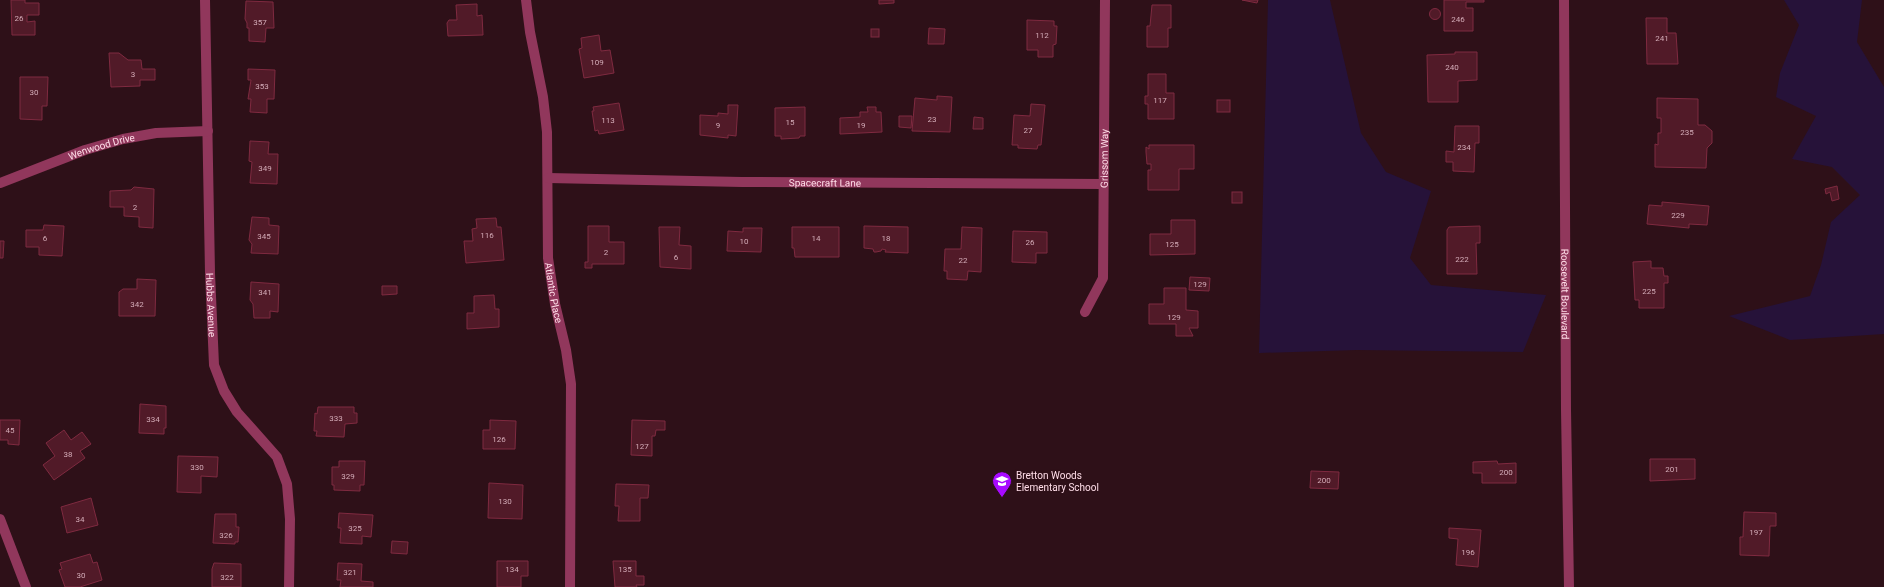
<svg xmlns="http://www.w3.org/2000/svg" width="1884" height="587" viewBox="0 0 1884 587" font-family="Roboto,sans-serif">
  <style>
    .green { fill: #261239 }
    .building { fill: #511a28; stroke: #7f2a40 }
    .lines { fill: none; stroke-linecap: round; stroke-linejoin: round }
    .minor { stroke: #91375c; stroke-width: 10 }
    .labels { text-anchor: middle; stroke-width: 3; stroke-linejoin: round; paint-order: stroke }
    .number-label { font-size: 8px; fill: #d4acb8 }
    .street-label { font-size: 10px; fill: #ffdde8; stroke: #2e1018 }
    .poi-label { font-size: 10px; fill: #ffdde8; stroke: #2e1018; text-anchor: start }
  </style>
  <rect width="100%" height="100%" fill="#2e1018"/>
  <g class="green">
    <polygon points="1268,0 1330,0 1361,133 1386,172 1431,191 1410,258 1431,285 1546,295 1523,352 1357,350 1259,353"/>
    <polygon points="1784,0 1862,0 1857,42 1884,87 1884,334 1790,340 1729,316 1810,296 1821,265 1831,222 1860,195 1832,167 1792,159 1816,116 1776,97 1780,73 1799,25"/>
  </g>
  <g class="building">
    <polygon points="11,0 25,0 25,3 39,3 39,15 27,15 27,22 35,21 35,35 12,35"/>
    <polygon points="879,0 894,0 894,3 879,4"/>
    <polygon points="1242,0 1258,0 1257,3"/>
    <polygon points="1444,0 1484,0 1484,2 1466,2 1466,8 1473,8 1473,31 1444,31"/>
    <polygon points="246,1 273,2 274,28 266,28 265,42 249,41 249,28 247,28 247,23 245,19"/>
    <polygon points="477,4 477,16 482,15 483,35 448,36 447,23 449,20 457,20 456,5"/>
    <polygon points="1152,5 1171,5 1171,28 1168,28 1168,47 1147,47 1147,26 1150,26"/>
    <circle cx="1435" cy="14" r="5.5"/>
    <polygon points="1646,18 1667,18 1667,33 1676,33 1678,64 1647,64"/>
    <polygon points="1027,20 1054,21 1054,26 1057,26 1056,44 1053,45 1053,57 1038,57 1038,50 1027,50"/>
    <polygon points="929,28 945,29 944,44 928,44"/>
    <rect x="871" y="29" width="8" height="8"/>
    <polygon points="599,35 601,51 610,50 614,73 584,78 579,49 582,48 581,38"/>
    <polygon points="1455,52 1477,52 1477,80 1458,81 1458,102 1428,102 1427,55 1455,54"/>
    <polygon points="109,53 119,53 128,60 141,60 142,69 155,69 155,80 140,80 140,86 111,87"/>
    <polygon points="248,69 275,70 274,99 267,99 267,113 250,112 251,99 248,99 251,80 248,80"/>
    <polygon points="1148,74 1166,74 1166,93 1174,93 1174,119 1148,119 1148,104 1145,104 1145,96 1148,96"/>
    <polygon points="20,77 48,77 47,106 42,106 42,120 20,119"/>
    <polygon points="937,96 952,97 950,132 912,131 915,98 937,100"/>
    <polygon points="1657,98 1698,99 1698,125 1705,125 1712,131 1712,143 1707,148 1706,168 1655,167 1655,144 1658,145 1658,133 1661,133 1661,118 1657,118"/>
    <rect x="1217" y="100" width="13" height="12"/>
    <polygon points="619,103 624,130 599,134 598,130 595,131 592,111 594,111 593,107"/>
    <polygon points="1031,104 1045,105 1041,145 1038,145 1037,149 1018,148 1018,145 1012,145 1014,115 1030,116"/>
    <polygon points="728,105 738,105 736,136 728,135 728,138 700,135 700,115 718,116 718,113 728,114"/>
    <polygon points="805,107 805,136 800,136 799,138 781,139 781,136 775,136 775,108"/>
    <polygon points="867,107 876,107 876,112 881,112 882,132 840,134 840,118 860,117 860,112 868,112"/>
    <polygon points="899,116 912,116 911,128 899,127"/>
    <polygon points="974,117 983,118 983,129 973,129"/>
    <polygon points="1455,126 1479,126 1479,143 1475,143 1474,172 1453,171 1453,162 1446,162 1446,151 1454,152"/>
    <polygon points="250,141 269,142 268,154 278,154 277,184 250,183 252,162 249,161"/>
    <polygon points="1149,145 1194,145 1194,169 1179,169 1179,190 1148,190 1148,170 1151,170 1151,164 1147,164 1146,152 1146,147 1149,149"/>
    <polygon points="1837,186 1839,199 1832,201 1830,192 1826,194 1825,189"/>
    <polygon points="134,187 154,189 153,228 139,227 139,217 124,216 124,207 110,207 110,191 131,190"/>
    <rect x="1232" y="192" width="10" height="11"/>
    <polygon points="1662,202 1709,206 1707,225 1689,224 1689,228 1647,224 1649,205 1662,206"/>
    <polygon points="252,217 269,218 269,225 279,226 278,254 251,253 252,244 249,240"/>
    <polygon points="496,218 497,227 501,227 504,260 466,263 464,241 473,241 472,229 477,228 476,219"/>
    <polygon points="1171,220 1195,220 1195,254 1150,255 1150,234 1171,234"/>
    <polygon points="44,225 64,226 62,256 39,255 39,247 26,247 26,230 43,230"/>
    <polygon points="588,226 609,226 609,242 624,242 624,264 592,264 592,268 585,268 585,262 588,262"/>
    <polygon points="864,226 908,227 908,253 885,252 886,250 882,249 881,251 876,252 874,252 873,249 864,248"/>
    <polygon points="1480,226 1480,243 1476,243 1477,274 1447,274 1447,230 1449,227"/>
    <polygon points="659,227 680,227 679,245 691,246 691,269 660,267"/>
    <polygon points="792,227 839,227 839,257 795,257 794,248 792,248"/>
    <polygon points="962,227 982,228 981,272 968,271 967,280 947,279 947,271 944,271 945,249 961,249"/>
    <polygon points="743,228 762,228 761,252 727,251 728,231 743,232"/>
    <polygon points="1013,231 1047,232 1047,253 1036,253 1036,263 1012,262"/>
    <polygon points="0,241 4,241 3,258 0,258"/>
    <polygon points="1651,261 1651,268 1663,268 1664,276 1668,276 1668,283 1664,283 1664,308 1639,308 1639,300 1635,300 1633,262"/>
    <polygon points="1190,277 1210,278 1209,291 1189,290"/>
    <polygon points="137,279 156,280 155,316 119,316 119,292 123,289 137,289"/>
    <polygon points="251,282 279,284 278,312 270,311 270,318 254,318 253,304 250,300"/>
    <polygon points="382,286 397,286 397,294 382,295"/>
    <polygon points="1164,288 1186,288 1186,310 1198,311 1198,328 1189,328 1193,336 1176,336 1176,324 1149,324 1149,304 1164,304"/>
    <polygon points="494,295 495,309 499,309 499,327 467,329 467,313 474,313 474,296"/>
    <polygon points="140,404 166,406 166,428 164,428 164,434 139,433"/>
    <polygon points="318,407 354,407 354,413 357,413 357,423 345,424 344,437 316,436 317,431 314,431 315,413 317,414"/>
    <polygon points="0,420 20,420 19,445 8,444 8,440 0,440"/>
    <polygon points="490,420 516,421 515,449 483,449 483,430 490,430"/>
    <polygon points="632,420 665,421 665,430 656,430 655,436 652,436 652,456 631,455"/>
    <polygon points="64,430 71,440 82,432 91,444 80,451 85,458 54,480 43,465 55,456 46,443"/>
    <polygon points="178,456 218,457 217,477 201,476 201,493 177,492"/>
    <polygon points="1650,459 1695,459 1695,479 1650,481"/>
    <polygon points="339,461 365,461 364,485 360,485 360,491 334,490 334,485 332,485 332,467 339,467"/>
    <polygon points="1497,461 1498,464 1516,463 1516,483 1482,483 1482,473 1473,473 1473,462"/>
    <polygon points="1311,471 1339,472 1338,489 1310,488"/>
    <polygon points="489,483 523,485 522,519 488,518"/>
    <polygon points="616,484 649,485 648,498 640,498 640,521 618,521 619,506 615,506"/>
    <polygon points="91,498 98,525 67,533 61,507"/>
    <polygon points="1744,512 1776,513 1776,526 1770,526 1769,556 1740,555 1740,537 1743,537"/>
    <polygon points="339,513 373,515 371,537 362,536 362,544 340,543 341,528 338,528"/>
    <polygon points="215,514 236,514 236,527 239,527 238,542 235,542 235,544 213,543"/>
    <polygon points="1449,528 1481,530 1478,567 1456,565 1458,539 1449,538"/>
    <polygon points="392,541 408,542 407,554 391,553"/>
    <polygon points="90,554 93,563 97,562 102,580 80,587 65,587 59,570 62,569 60,563"/>
    <polygon points="497,561 528,561 528,576 521,576 521,587 497,587"/>
    <polygon points="613,561 636,561 636,576 644,576 644,585 636,585 637,587 615,587"/>
    <polygon points="214,563 241,564 241,587 212,587 212,569"/>
    <polygon points="338,563 362,564 361,581 373,582 373,587 340,587 341,580 337,580"/>
  </g>
  <g class="lines">
    <g class="minor">
      <path id="s1" d="M205 0 210 273 214 365 224 391 237 412 277 457 287 484 290 519 289 587"/>
      <path id="s2" d="M526 0 530 32 543 97 547 132 548 258 555 304 566 350 571 384 570 587"/>
      <path id="s3" d="M1564 0 1566 410 1569 587"/>
      <path id="s4" d="M548 178 742 182 1103 184"/>
      <path id="s5" d="M0 183 85 150 123 139 156 133 208 131"/>
      <path id="s6" d="M1085 312 1103 278 1105 0"/>
      <polyline points="0,519 26,587"/>
    </g>
  </g>
  <defs>
    <symbol id="school-pin" viewBox="-11 -11 22 30"><path d="M0 17L-7.5 6A9.5 9.5 0 1 1 7.5 6Z" fill="#a809ff" stroke="#2e1018"/><path d="M0-5L7-2L0 1L-7-2ZM-4 1L0 2.5L4 1V4Q0 6-4 4Z" fill="#fff"/></symbol>
  </defs>
  <g fill-rule="evenodd">
    <use href="#school-pin" x="991" y="470" width="22" height="30"/>
  </g>
  <g class="labels">
    <g class="number-label">
      <text x="19" y="21">26</text>
      <text x="1458" y="22">246</text>
      <text x="260" y="25">357</text>
      <text x="1042" y="38">112</text>
      <text x="1662" y="41">241</text>
      <text x="597" y="65">109</text>
      <text x="1452" y="70">240</text>
      <text x="133" y="77">3</text>
      <text x="262" y="89">353</text>
      <text x="34" y="95">30</text>
      <text x="1160" y="103">117</text>
      <text x="932" y="122">23</text>
      <text x="608" y="123">113</text>
      <text x="790" y="125">15</text>
      <text x="718" y="128">9</text>
      <text x="861" y="128">19</text>
      <text x="1028" y="133">27</text>
      <text x="1687" y="135">235</text>
      <text x="1464" y="150">234</text>
      <text x="265" y="171">349</text>
      <text x="135" y="210">2</text>
      <text x="1678" y="218">229</text>
      <text x="487" y="238">116</text>
      <text x="264" y="239">345</text>
      <text x="45" y="241">6</text>
      <text x="816" y="241">14</text>
      <text x="886" y="241">18</text>
      <text x="744" y="244">10</text>
      <text x="1030" y="245">26</text>
      <text x="1172" y="247">125</text>
      <text x="606" y="255">2</text>
      <text x="676" y="260">6</text>
      <text x="1462" y="262">222</text>
      <text x="963" y="263">22</text>
      <text x="1200" y="287">129</text>
      <text x="1649" y="294">225</text>
      <text x="265" y="295">341</text>
      <text x="137" y="307">342</text>
      <text x="1174" y="320">129</text>
      <text x="336" y="421">333</text>
      <text x="153" y="422">334</text>
      <text x="10" y="433">45</text>
      <text x="499" y="442">126</text>
      <text x="642" y="449">127</text>
      <text x="68" y="457">38</text>
      <text x="197" y="470">330</text>
      <text x="1672" y="472">201</text>
      <text x="1506" y="475">200</text>
      <text x="348" y="479">329</text>
      <text x="1324" y="483">200</text>
      <text x="505" y="504">130</text>
      <text x="80" y="522">34</text>
      <text x="355" y="531">325</text>
      <text x="1756" y="535">197</text>
      <text x="226" y="538">326</text>
      <text x="1468" y="555">196</text>
      <text x="512" y="572">134</text>
      <text x="625" y="572">135</text>
      <text x="350" y="575">321</text>
      <text x="81" y="578">30</text>
      <text x="227" y="580">322</text>
    </g>
    <g class="street-label">
      <text dy="4" stroke="none"><textPath href="#s5" startOffset="108">Wenwood Drive</textPath></text>
      <text dy="4" stroke="none"><textPath href="#s6" startOffset="158">Grissom Way</textPath></text>
      <text dy="4" stroke="none"><textPath href="#s4" startOffset="277">Spacecraft Lane</textPath></text>
      <text dy="4" stroke="none"><textPath href="#s2" startOffset="295">Atlantic Place</textPath></text>
      <text dy="4" stroke="none"><textPath href="#s3" startOffset="294">Roosevelt Boulevard</textPath></text>
      <text dy="4" stroke="none"><textPath href="#s1" startOffset="305">Hubbs Avenue</textPath></text>
    </g>
    <g class="poi-label">
      <text x="1016" y="479">Bretton Woods<tspan x="1016" dy="12">Elementary School</tspan></text>
    </g>
  </g>
</svg>
